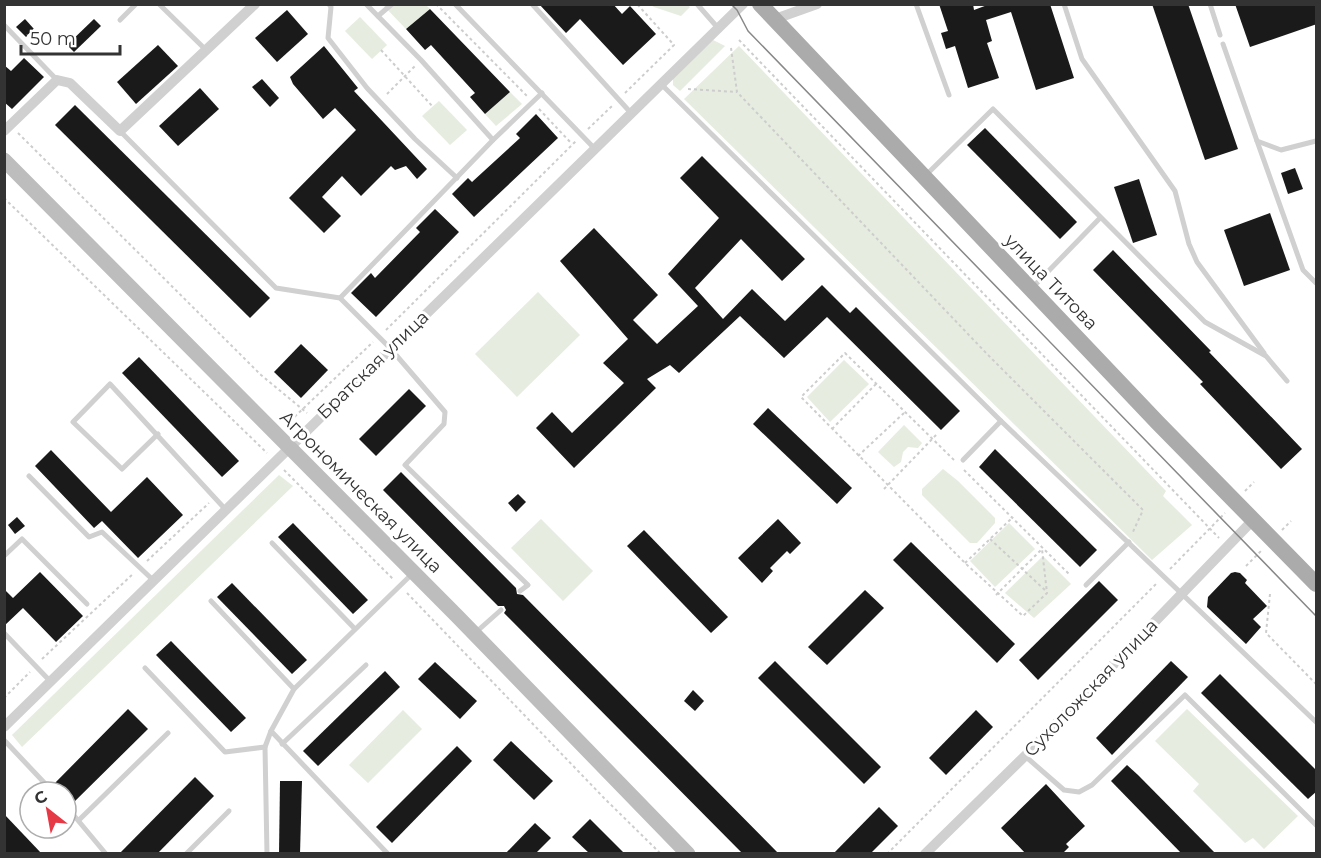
<svg xmlns="http://www.w3.org/2000/svg" width="1321" height="858" viewBox="0 0 1321 858" font-family="Montserrat,sans-serif">
  <style>
    .green { fill: #e6ecdf }
    .building { fill: #1a1a1a }
    .lines { fill: none; stroke-linecap: round; stroke-linejoin: round }
    .path { stroke: #cdcdcd; stroke-width: 2; stroke-dasharray: 3 3; stroke-linecap: butt }
    .lane { stroke: #d0d0d0; stroke-width: 5 }
    .street { stroke: #d0d0d0; stroke-width: 10 }
    .secondary { stroke: #bdbdbd; stroke-width: 15 }
    .primary { stroke: #ababab; stroke-width: 16 }
    .tram { stroke: #888; stroke-width: 1.5 }
    .labels { text-anchor: middle; stroke-width: 6; stroke-linejoin: round; paint-order: stroke }
    .street-label { font-size: 18px; fill: #333; stroke: #fff }
  </style>
  <rect width="100%" height="100%" fill="#fff"/>
  <g class="green">
    <polygon points="383,5 426,5 430,9 406,29"/>
    <polygon points="651,5 687,5 690,7 681,16 654,7"/>
    <polygon points="360,17 387,45 372,59 345,31"/>
    <polygon points="713,40 725,46 680,91 673,85 673,77"/>
    <polygon points="739,46 1166,491 1163,496 1192,525 1152,560 684,99"/>
    <polygon points="510,92 522,104 496,126 485,114"/>
    <polygon points="439,101 467,130 450,145 422,116"/>
    <polygon points="538,292 580,335 517,397 475,354"/>
    <polygon points="844,360 869,384 830,422 807,397"/>
    <polygon points="904,425 922,443 918,448 908,447 903,452 901,462 894,467 878,452"/>
    <polygon points="943,469 958,481 995,518 995,523 977,543 970,543 922,495 922,489"/>
    <polygon points="279,475 293,486 22,747 12,735"/>
    <polygon points="541,519 593,571 563,601 511,548"/>
    <polygon points="1009,523 1035,549 995,587 970,561"/>
    <polygon points="1043,556 1071,584 1034,618 1005,593"/>
    <polygon points="1187,709 1298,816 1264,849 1253,838 1245,843 1193,791 1199,784 1155,741"/>
    <polygon points="403,710 422,729 368,783 349,765"/>
  </g>
  <g class="building">
    <polygon points="539,4 613,4 622,14 630,6 656,34 623,65 580,19 566,33"/>
    <polygon points="939,4 973,4 974,10 990,4 1050,4 1074,78 1036,90 1011,12 986,20 992,41 987,43 999,78 968,88 955,46 946,49 941,33 948,31"/>
    <polygon points="1152,4 1188,4 1238,149 1205,160"/>
    <polygon points="1235,4 1317,4 1317,24 1250,47"/>
    <polygon points="430,9 510,92 485,114 470,97 475,93 431,45 425,50 406,29"/>
    <polygon points="287,10 308,34 277,62 255,38"/>
    <polygon points="25,19 34,29 26,37 16,27"/>
    <polygon points="94,19 101,26 74,52 67,45"/>
    <polygon points="158,45 178,66 136,104 117,82"/>
    <polygon points="324,46 358,88 354,91 427,169 417,179 406,166 395,170 391,166 361,196 342,176 322,197 341,216 324,233 289,198 356,130 335,108 323,119 293,84 290,77"/>
    <polygon points="24,58 44,77 12,109 4,102 4,65 11,71"/>
    <polygon points="262,79 279,98 270,107 252,87"/>
    <polygon points="200,88 219,109 178,146 159,126"/>
    <polygon points="75,105 270,298 250,318 55,125"/>
    <polygon points="536,114 558,138 474,217 452,194 468,178 472,182 520,138 516,134"/>
    <polygon points="985,128 1077,222 1060,239 967,145"/>
    <polygon points="702,156 805,259 782,281 741,239 695,288 723,319 752,289 785,321 822,285 850,313 856,307 960,411 941,430 827,317 784,358 740,316 679,373 670,365 647,379 656,388 574,468 536,428 552,412 572,433 624,383 603,363 628,339 560,261 594,228 658,295 633,320 657,344 698,306 668,274 719,218 680,178"/>
    <polygon points="1295,168 1303,189 1288,194 1281,173"/>
    <polygon points="1139,179 1157,235 1133,243 1114,187"/>
    <polygon points="435,209 459,232 376,317 351,293 371,273 375,278 420,232 416,228"/>
    <polygon points="1270,213 1290,270 1244,286 1224,230"/>
    <polygon points="1113,250 1211,351 1209,352 1302,449 1281,469 1200,384 1203,382 1093,270"/>
    <polygon points="301,344 328,370 301,398 274,372"/>
    <polygon points="139,357 239,461 222,477 122,373"/>
    <polygon points="409,389 426,406 376,456 359,439"/>
    <polygon points="768,408 852,488 837,504 753,424"/>
    <polygon points="995,449 1097,550 1080,567 979,467"/>
    <polygon points="51,450 111,512 147,477 183,515 138,558 102,521 94,528 35,466"/>
    <polygon points="401,472 516,588 517,594 523,595 779,854 743,854 504,613 506,610 504,606 498,606 383,490"/>
    <polygon points="518,494 526,502 516,512 508,503"/>
    <polygon points="17,517 25,526 15,534 8,525"/>
    <polygon points="778,519 801,543 790,554 787,551 770,568 773,571 762,583 738,558"/>
    <polygon points="293,523 368,600 353,614 278,537"/>
    <polygon points="644,530 728,617 711,633 627,546"/>
    <polygon points="911,542 1015,644 997,663 893,560"/>
    <polygon points="40,572 83,616 56,642 23,608 4,626 4,589 13,598"/>
    <polygon points="1235,572 1240,573 1247,580 1245,583 1267,606 1253,619 1261,627 1246,644 1207,607 1208,597 1231,573"/>
    <polygon points="1099,581 1118,600 1038,680 1019,660"/>
    <polygon points="232,583 307,660 292,674 217,597"/>
    <polygon points="865,590 884,608 827,665 808,647"/>
    <polygon points="171,641 246,718 231,732 156,655"/>
    <polygon points="775,661 881,767 864,784 758,678"/>
    <polygon points="1171,661 1188,677 1112,755 1096,738"/>
    <polygon points="435,662 477,701 460,719 418,679"/>
    <polygon points="385,671 400,687 318,766 303,751"/>
    <polygon points="1220,674 1317,771 1317,791 1308,799 1201,693"/>
    <polygon points="693,690 704,701 695,711 684,701"/>
    <polygon points="128,709 148,729 72,804 66,798 66,792 60,792 53,785"/>
    <polygon points="976,710 993,727 946,775 929,758"/>
    <polygon points="511,741 553,781 534,800 493,760"/>
    <polygon points="457,746 472,761 392,843 376,827"/>
    <polygon points="1127,765 1138,775 1216,854 1182,854 1111,781"/>
    <polygon points="195,777 214,796 157,854 119,854"/>
    <polygon points="280,781 302,781 300,854 279,854"/>
    <polygon points="1046,784 1085,826 1066,844 1069,847 1062,854 1026,854 1001,828"/>
    <polygon points="879,807 898,826 870,854 833,854"/>
    <polygon points="4,814 42,854 4,854"/>
    <polygon points="590,819 625,854 590,854 572,837"/>
    <polygon points="535,823 551,838 535,854 505,854"/>
  </g>
  <g class="lines">
    <g class="path">
      <polyline points="436,4 527,96"/>
      <polyline points="739,40 1219,538"/>
      <polyline points="731,48 737,92 988,355 1143,510 1132,534"/>
      <polyline points="381,50 433,107"/>
      <polyline points="688,89 737,92"/>
      <polyline points="625,93 674,45 637,4"/>
      <polyline points="387,94 415,66"/>
      <polyline points="539,109 572,144"/>
      <polyline points="588,129 612,106"/>
      <polyline points="18,133 261,375 307,413"/>
      <polyline points="4,198 267,453"/>
      <polyline points="386,330 576,141"/>
      <polyline points="286,425 373,342"/>
      <polyline points="832,429 876,384"/>
      <polyline points="858,456 905,412"/>
      <polyline points="954,460 845,353 801,397 965,563 1023,616 1047,593 1042,549"/>
      <polyline points="284,470 394,580"/>
      <polyline points="964,470 1069,574"/>
      <polyline points="884,489 937,434"/>
      <polyline points="1245,491 1254,482"/>
      <polyline points="1282,530 1291,521"/>
      <polyline points="990,539 1047,592"/>
      <polyline points="147,561 209,503"/>
      <polyline points="965,563 1013,517"/>
      <polyline points="1246,566 1263,549"/>
      <polyline points="1170,569 1225,513"/>
      <polyline points="407,593 604,798 661,854"/>
      <polyline points="1270,594 1266,633 1316,684"/>
      <polyline points="996,595 1042,549"/>
      <polyline points="42,659 134,573"/>
      <polyline points="4,698 30,672"/>
      <polyline points="887,854 1158,582"/>
    </g>
    <g class="lane">
      <polyline points="159,4 206,50"/>
      <polyline points="329,4 331,7 328,38 367,88 415,139 457,178"/>
      <polyline points="366,4 421,60 493,140"/>
      <polyline points="455,4 595,149"/>
      <polyline points="532,4 631,113"/>
      <polyline points="697,4 718,28"/>
      <polyline points="916,4 949,95"/>
      <polyline points="1064,4 1082,59 1175,191 1189,244 1197,262 1264,353"/>
      <polyline points="1210,4 1220,35"/>
      <polyline points="378,16 392,4"/>
      <polyline points="120,20 136,4"/>
      <polyline points="4,25 57,80"/>
      <polyline points="1223,44 1257,141 1281,150 1316,141"/>
      <polyline points="661,84 1001,421 1316,722"/>
      <polyline points="120,131 276,288 340,298 390,348 445,412 444,424 405,465 528,585 520,591"/>
      <polyline points="1257,141 1303,270 1316,283"/>
      <polyline points="925,176 993,109 1205,322 1266,356 1287,381"/>
      <polyline points="1032,288 1100,218"/>
      <polyline points="340,298 493,140 542,93"/>
      <polyline points="158,434 122,469 73,422 110,384 226,510"/>
      <polyline points="963,460 1001,421"/>
      <polyline points="29,476 89,537 102,532 153,580"/>
      <polyline points="272,543 355,629"/>
      <polyline points="4,556 22,539 87,604"/>
      <polyline points="1086,585 1129,542"/>
      <polyline points="211,601 294,689"/>
      <polyline points="4,633 50,681"/>
      <polyline points="475,633 501,610"/>
      <polyline points="145,668 225,752 265,747"/>
      <polyline points="271,731 388,854"/>
      <polyline points="4,740 53,792"/>
      <polyline points="282,744 366,665"/>
      <polyline points="1025,756 1064,790 1079,792 1092,785 1185,695 1316,825"/>
      <polyline points="66,806 106,854"/>
      <polyline points="79,820 168,733"/>
      <polyline points="186,854 229,811"/>
      <polyline points="267,854 265,747 271,731 294,689 412,574"/>
    </g>
    <g class="street">
      <polyline points="775,19 817,4"/>
      <polyline points="4,131 57,80 70,83 120,131 255,4"/>
      <polyline points="4,727 743,4"/>
      <polyline points="925,854 1028,753 1254,519"/>
    </g>
    <polyline class="secondary" points="4,160 457,616 688,854"/>
    <polyline class="primary" points="760,4 1158,423 1316,584"/>
    <polyline class="tram" points="731,4 737,10 748,31 1316,616"/>
  </g>
  <g class="labels">
    <g class="street-label">
      <text transform="translate(1051 282) rotate(46)" y="6">улица Титова</text>
      <text transform="translate(373 365) rotate(-44)" y="6">Братская улица</text>
      <text transform="translate(361 492) rotate(45)" y="6">Агрономическая улица</text>
      <text transform="translate(1091 688) rotate(-46)" y="6">Сухоложская улица</text>
    </g>
  </g>
  <rect width="1321" height="858" fill="none" stroke="#333333" stroke-width="12"/>
  <g transform="translate(48 810) rotate(329)"><circle r="28" fill="#ffffff" stroke="#adadad" stroke-width="1.5"/>
  <path d="M0-4.5L10 22L0 15L-10 22Z" fill="#e63946"/>
  <text y="-9" font-size="16" font-weight="bold" text-anchor="middle" fill="#333333">С</text>
  </g>
  <path d="M21 45v9h99v-9" fill="none" stroke="#333333" stroke-width="3"/>
  <text x="30" y="45" font-size="18" fill="#333333" stroke="#ffffff" stroke-width="4.5" paint-order="stroke">50 m</text>
</svg>
